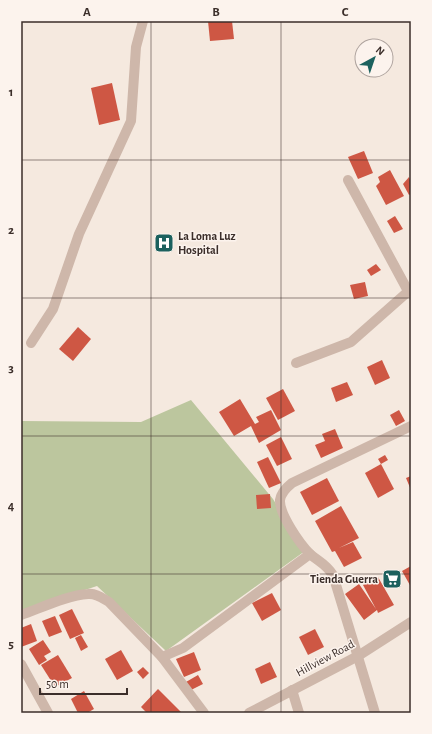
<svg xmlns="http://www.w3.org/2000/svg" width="432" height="734" viewBox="0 0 432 734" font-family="'Alegreya Sans',sans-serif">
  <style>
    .green { fill: #bcc69e }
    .building { fill: #ce5744 }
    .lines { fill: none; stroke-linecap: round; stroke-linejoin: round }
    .minor { stroke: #ceb7aa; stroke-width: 10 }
    .grid { fill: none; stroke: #3b2e2a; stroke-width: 1; stroke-opacity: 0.55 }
    .labels { text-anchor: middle; stroke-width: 3; stroke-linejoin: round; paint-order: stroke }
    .poi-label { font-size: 12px; font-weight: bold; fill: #3b2e2a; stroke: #fcf3ed; text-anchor: start }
    .street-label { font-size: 12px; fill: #3b2e2a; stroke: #fcf3ed }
    .neatline { fill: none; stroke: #3b2e2a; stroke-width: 1.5 }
    .grid-label { font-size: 13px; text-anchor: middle; font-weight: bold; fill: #3b2e2a }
  </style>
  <rect width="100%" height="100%" fill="#f5e9df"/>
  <polygon class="green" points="191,400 273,499 305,551 166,651 97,586 21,611 21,421 141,422"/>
  <g class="building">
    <polygon points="208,21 232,21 234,39 210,41"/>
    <polygon points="112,83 120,120 99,125 91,88"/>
    <polygon points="364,151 373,173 358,179 348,157"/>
    <polygon points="390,170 404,196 386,205 376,186 380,182 378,177"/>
    <polygon points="409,177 411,182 411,194 409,195 403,184"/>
    <polygon points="395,216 403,229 394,233 387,221"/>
    <polygon points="376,264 381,270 371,276 367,270"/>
    <polygon points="365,282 368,296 354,299 350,285"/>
    <polygon points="78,327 91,339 73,361 59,349"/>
    <polygon points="382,360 390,378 375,385 367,367"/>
    <polygon points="347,382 353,395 336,402 331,388"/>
    <polygon points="283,389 295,411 278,420 266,398"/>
    <polygon points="240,399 255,424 259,422 256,417 271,410 281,430 259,443 251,426 234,436 219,412"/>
    <polygon points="399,410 405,421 396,426 390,415"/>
    <polygon points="335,429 343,448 321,458 315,445 325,441 322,434"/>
    <polygon points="281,437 292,459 277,466 266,445"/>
    <polygon points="385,455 388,460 381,464 378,459"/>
    <polygon points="268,457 281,483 269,488 257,462"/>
    <polygon points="381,464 394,489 378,498 365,473"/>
    <polygon points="411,476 411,490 406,478"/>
    <polygon points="327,478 339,501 312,515 300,492"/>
    <polygon points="270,494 271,508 257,509 256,495"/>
    <polygon points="341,506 359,538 339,548 353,542 362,558 344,567 335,551 332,552 315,521"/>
    <polygon points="411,566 411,587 402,571"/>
    <polygon points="378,577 394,605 378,613 377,610 364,620 345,594 359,584 376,609 363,585"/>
    <polygon points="272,593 281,610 262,621 252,603"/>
    <polygon points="72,609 84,633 70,639 59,615"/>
    <polygon points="55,616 62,632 49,637 42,621"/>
    <polygon points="31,624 37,641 21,647 21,628"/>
    <polygon points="315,629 324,647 308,655 299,637"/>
    <polygon points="81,635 88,647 81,651 75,638"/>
    <polygon points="43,640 51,652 44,656 47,660 39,665 29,649"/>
    <polygon points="121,650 133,671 117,680 105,659"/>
    <polygon points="194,652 201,670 184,677 176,659"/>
    <polygon points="58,655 72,678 55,687 41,665"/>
    <polygon points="270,662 277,677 261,684 255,669"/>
    <polygon points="143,667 149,673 143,679 137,672"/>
    <polygon points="198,675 203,684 191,690 186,682"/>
    <polygon points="158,689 182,713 157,712 147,713 141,707"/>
    <polygon points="84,691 94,709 87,713 78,713 71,699"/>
  </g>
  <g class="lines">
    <g class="minor">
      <polyline points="348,180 408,291"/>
      <polyline points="31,343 53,309 79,234 131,121 136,47 143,21"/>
      <polyline points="296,363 351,342 411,289"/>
      <path d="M21 615C41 608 68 595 88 594 96 593 102 598 109 602L162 657 204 713"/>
      <polyline points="162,657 183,648 310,554"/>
      <polyline points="21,664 48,713"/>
      <polyline points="292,690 299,713"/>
      <polyline points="249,713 358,656 411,622"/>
      <path d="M375 713 333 575C325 563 319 562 310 554 300 544 279 514 280 500 281 493 287 487 292 483L411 426"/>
    </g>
  </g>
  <path class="grid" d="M151 21V713M281 21V713M21 160H411M21 298H411M21 436H411M21 574H411"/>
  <defs>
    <symbol id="hospital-square" viewBox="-11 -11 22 22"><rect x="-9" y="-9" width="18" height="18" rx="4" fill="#1c615e" stroke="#fcf3ed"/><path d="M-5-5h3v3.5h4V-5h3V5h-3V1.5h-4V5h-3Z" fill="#fff"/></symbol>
    <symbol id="supermarket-square" viewBox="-11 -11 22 22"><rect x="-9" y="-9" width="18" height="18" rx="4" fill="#1c615e" stroke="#fcf3ed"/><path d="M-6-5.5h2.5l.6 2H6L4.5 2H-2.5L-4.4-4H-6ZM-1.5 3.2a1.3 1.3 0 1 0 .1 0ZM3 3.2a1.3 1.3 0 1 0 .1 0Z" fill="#fff"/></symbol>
  </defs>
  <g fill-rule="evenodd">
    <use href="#hospital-square" x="153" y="232" width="22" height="22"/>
    <use href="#supermarket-square" x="381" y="568" width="22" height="22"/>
  </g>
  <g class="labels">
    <g class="poi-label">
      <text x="178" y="240">La Loma Luz<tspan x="178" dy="14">Hospital</tspan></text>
      <text x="378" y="583" text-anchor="end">Tienda Guerra</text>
    </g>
    <g class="street-label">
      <text transform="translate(325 658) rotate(-28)" y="4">Hillview Road</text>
    </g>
  </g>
  <rect width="432" height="734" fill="none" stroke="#fcf3ed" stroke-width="44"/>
  <g transform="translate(374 58) rotate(40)"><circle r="19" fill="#fcf3ed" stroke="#afa49f"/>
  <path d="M0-3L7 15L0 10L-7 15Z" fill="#1c615e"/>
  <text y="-6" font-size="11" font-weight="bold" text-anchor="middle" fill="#3b2e2a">N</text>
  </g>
  <path d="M40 688v6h87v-6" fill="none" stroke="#3b2e2a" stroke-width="2"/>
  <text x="46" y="688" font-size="12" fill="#3b2e2a" stroke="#fcf3ed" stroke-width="3" paint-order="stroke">50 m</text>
  <rect x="22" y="22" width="388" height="690" class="neatline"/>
  <g class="grid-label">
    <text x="87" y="16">A</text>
    <text x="216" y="16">B</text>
    <text x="345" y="16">C</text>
    <text x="11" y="96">1</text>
    <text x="11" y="234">2</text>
    <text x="11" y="372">3</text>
    <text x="11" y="510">4</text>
    <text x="11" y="648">5</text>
  </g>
</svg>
